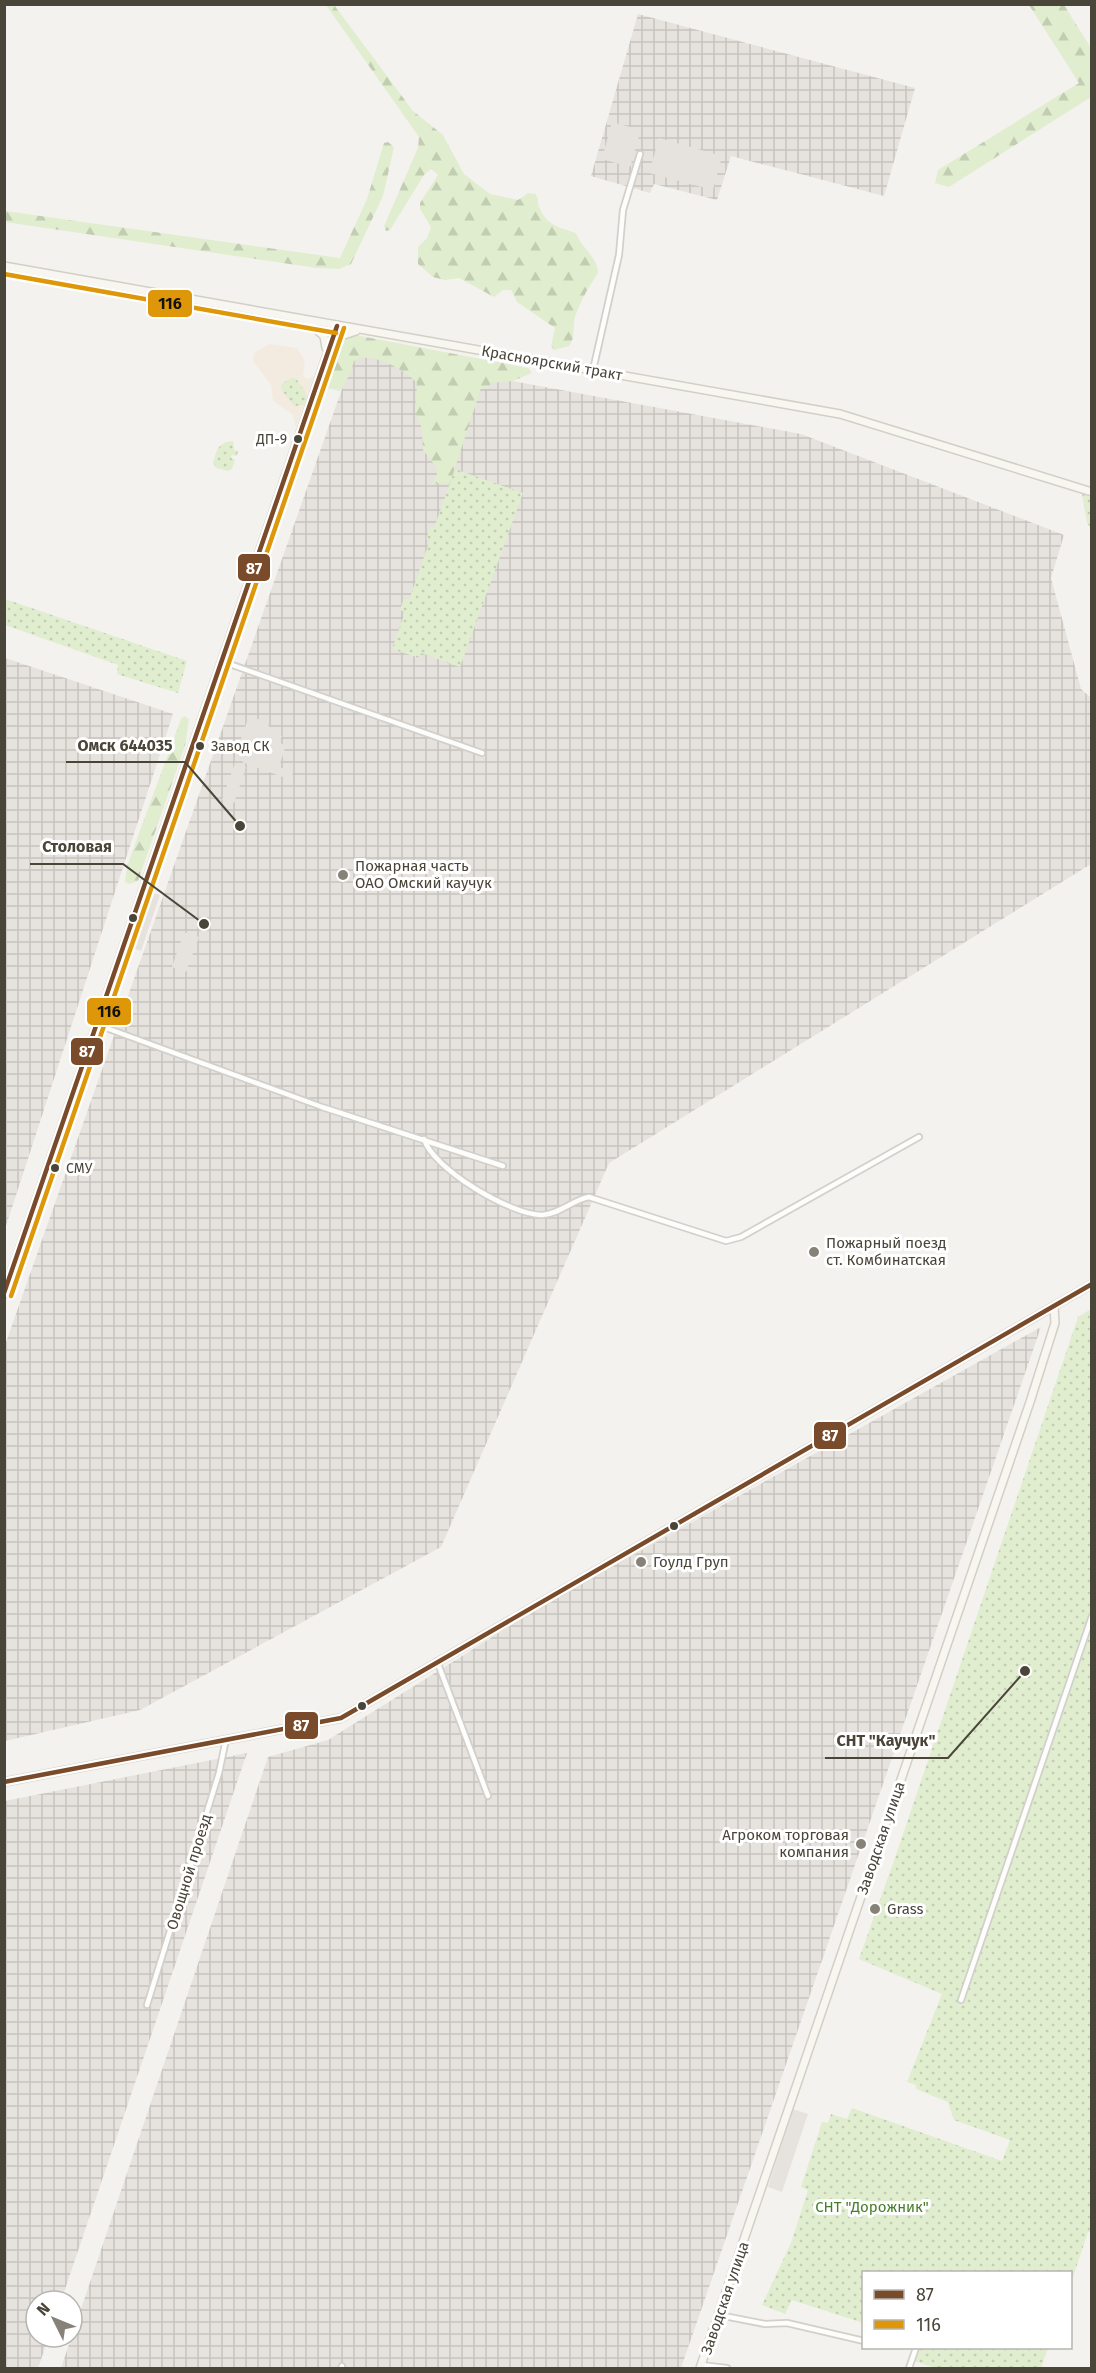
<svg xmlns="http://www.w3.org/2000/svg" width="1096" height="2373" viewBox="0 0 1096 2373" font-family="'Fira Sans',sans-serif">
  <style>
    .commercial { fill: #f3ebdf }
    .industrial { fill: url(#industrial-grid) }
    .grass { fill: url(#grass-dots) }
    .forest { fill: url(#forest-firs) }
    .parking { fill: #e6e3df }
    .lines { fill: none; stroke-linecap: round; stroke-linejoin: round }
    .street-casing { stroke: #d2d0cb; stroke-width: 8 }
    .secondary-casing { stroke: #d2cfc5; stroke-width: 10 }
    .street { stroke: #fdfdfc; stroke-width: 4.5 }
    .secondary { stroke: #f7f6f1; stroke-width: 7 }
    .bus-1-casing { stroke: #fff; stroke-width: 9 }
    .bus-2-casing { stroke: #fff; stroke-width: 9 }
    .bus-1 { stroke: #7a4b2a; stroke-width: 4.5 }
    .bus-2 { stroke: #dd9709; stroke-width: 4.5 }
    .bus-dot { fill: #4a4539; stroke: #fff; stroke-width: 2 }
    .poi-dot { fill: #868278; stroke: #fff; stroke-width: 2 }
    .labels { text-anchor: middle; stroke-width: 6; stroke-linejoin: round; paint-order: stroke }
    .bus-label { font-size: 14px; fill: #4a4539; stroke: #fff; text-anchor: start }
    .street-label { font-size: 15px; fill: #4a4539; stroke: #fff }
    .poi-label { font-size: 15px; fill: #4a4539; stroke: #fff; text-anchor: start }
    .park-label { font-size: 15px; fill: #467e2b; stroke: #fff }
    .leader { fill: none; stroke: #4a4539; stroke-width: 2 }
    .callout-dot { fill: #4a4539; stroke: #fff; stroke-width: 2 }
    .callout-label { font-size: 16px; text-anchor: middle; font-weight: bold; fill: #4a4539; stroke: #fff; stroke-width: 6; stroke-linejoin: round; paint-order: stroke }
    .line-badge { stroke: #fff; stroke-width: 2 }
    .badge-label { font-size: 16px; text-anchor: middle; font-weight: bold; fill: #fff }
    .pale-badge-label { font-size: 16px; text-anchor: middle; font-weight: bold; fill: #111 }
  </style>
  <defs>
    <pattern id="industrial-grid" width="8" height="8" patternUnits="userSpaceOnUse" patternTransform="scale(1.5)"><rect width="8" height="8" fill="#e6e2de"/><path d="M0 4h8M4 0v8" fill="none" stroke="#c7c3bf"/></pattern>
    <pattern id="grass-dots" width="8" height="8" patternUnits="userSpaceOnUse" patternTransform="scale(1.5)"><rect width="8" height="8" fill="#e0edcf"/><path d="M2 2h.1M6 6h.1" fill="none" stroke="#c2cdb2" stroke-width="1.8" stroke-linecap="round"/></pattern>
    <pattern id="forest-firs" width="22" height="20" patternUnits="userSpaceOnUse" patternTransform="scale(1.5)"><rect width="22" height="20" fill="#e0edcf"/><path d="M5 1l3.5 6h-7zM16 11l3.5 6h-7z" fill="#c2cdb2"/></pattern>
  </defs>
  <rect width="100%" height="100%" fill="#f4f2ee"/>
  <polygon class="commercial" points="269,344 297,348 305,361 303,376 308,379 314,376 296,427 292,414 273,401 271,385 253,361 254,353"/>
  <g class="industrial">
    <polygon points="638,14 915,88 884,196 731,156 717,200 654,184 650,193 591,176"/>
    <polygon points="355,352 801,434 1064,535 1051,578 1081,689 1091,698 1091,864 609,1163 441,1547 140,1710 5,1741 5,1345"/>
    <polygon points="5,658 173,714 5,1229 4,658"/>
    <polygon points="1041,1327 681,2368 61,2368 268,1757 328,1740 537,1609"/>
    <polygon points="247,1753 61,2301 36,2301 36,2337 49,2337 38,2368 5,2368 5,1801"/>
  </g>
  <g class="grass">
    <path d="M292 378 296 379C302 387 311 396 304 405L294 406 281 389V384Z"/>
    <path d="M233 441 234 450 238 451 237 456 232 455 231 458 235 460 232 469 228 471 216 468 213 463C216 451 218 442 233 441Z"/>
    <polygon points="455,469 523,493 460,667 421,653 419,658 392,649 405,612 400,610 404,598 409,600 430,540 426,539 430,527 434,528"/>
    <polygon points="1082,494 1091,497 1091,528 1087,523"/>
    <polygon points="5,599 187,661 178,693 117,674 118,665 5,625"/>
    <polygon points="1091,1309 1091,2233 1088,2232 1071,2283 1070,2272 864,2272 863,2323 792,2300 785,2314 762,2305 791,2243 808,2190 801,2187 822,2122 828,2123 831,2114 847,2119 852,2108 1002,2161 1010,2140 954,2120 948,2102 916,2089 916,2085 907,2082 942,1994 859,1959 898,1849 1078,1317"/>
    <polygon points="919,2348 1048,2348 1041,2368 935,2368 914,2361"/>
  </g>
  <g class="forest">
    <path d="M326 5H334L413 111 443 135 464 174 490 194 518 200 528 193 535 194C539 198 537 201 539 207 547 226 559 227 576 233 581 248 598 257 598 273 589 286 580 302 575 317 572 328 576 337 569 346L554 350 551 346 555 328 517 302 511 290H503L494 297 459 278 445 280 433 277 418 264V247L427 238 431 227 420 209V203L438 175 431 169 424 175 390 230 386 231 384 226 418 148 419 137Z"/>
    <polygon points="1029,5 1064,5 1091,48 1091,97 949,187 935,183 938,170 1079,83"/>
    <polygon points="388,142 394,147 383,196 351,264 339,269 317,268 5,222 5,211 340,258 367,199 384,143"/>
    <path d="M355 335 528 368 532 373 513 381 491 383 487 389 481 388 450 483 431 484 437 476 436 467 423 450 422 429 415 410 417 383C405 370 371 350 354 361L350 374 340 391 328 388 321 382C328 361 332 340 355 335Z"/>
    <polygon points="184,716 189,719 185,746 138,881 129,884 125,882 127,866 181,719"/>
  </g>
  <g class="parking">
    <polygon points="612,122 641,130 630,167 602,159"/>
    <polygon points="659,138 722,156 713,190 649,173"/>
    <polygon points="249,716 261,720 282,736 279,743 286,745 279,767 293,772 291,780 242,762 249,742 241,739"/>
    <polygon points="235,763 246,767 234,803 222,800"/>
    <polygon points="148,891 160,895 141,951 129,947"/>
    <polygon points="184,932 199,937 186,972 172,967"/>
    <polygon points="793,2109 808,2114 782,2192 768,2187"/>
  </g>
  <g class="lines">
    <defs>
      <g id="street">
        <polyline points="593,370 619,255 623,210 640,154"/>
        <polyline points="221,661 482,753"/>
        <polyline points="98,1025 322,1107 503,1166"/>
        <path d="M424 1139C433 1169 511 1215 542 1215 560 1214 572 1200 589 1197L726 1241 741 1237 919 1137"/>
        <polyline points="437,1661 488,1796"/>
        <polyline points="961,2000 1092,1616"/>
        <polyline points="147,2005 219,1773 226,1739"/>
        <polyline points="719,2315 765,2324 787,2323 864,2341"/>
        <polyline points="701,2365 727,2368"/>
        <polyline points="341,2368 342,2366"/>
        <polyline points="909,2368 916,2348"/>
      </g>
      <g id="secondary">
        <polyline points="4,266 840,414 1092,492"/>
        <polyline points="308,322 324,336 326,348"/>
        <polyline points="331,347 341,336 356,331"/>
        <polyline points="4,1294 337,326"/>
        <polyline points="4,1782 341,1718 1092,1284"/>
        <polyline points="700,2368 1030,1402 1055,1323 1054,1306"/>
      </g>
    </defs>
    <use href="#street" class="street-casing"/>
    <use href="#secondary" class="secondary-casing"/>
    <use href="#street" class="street"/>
    <use href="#secondary" class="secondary"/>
    <defs>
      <g id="bus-1">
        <polyline points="4,1293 337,326"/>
        <polyline points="4,1782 341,1718 1092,1284"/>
      </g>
      <g id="bus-2">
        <polyline points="4,274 336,333"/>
        <polyline points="11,1296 344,328"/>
      </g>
    </defs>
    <use href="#bus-1" class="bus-1-casing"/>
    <use href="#bus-2" class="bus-2-casing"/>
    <use href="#bus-1" class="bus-1"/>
    <use href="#bus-2" class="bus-2"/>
  </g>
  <g class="bus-dot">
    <circle cx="298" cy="439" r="5"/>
    <circle cx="200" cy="746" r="5"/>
    <circle cx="133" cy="918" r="5"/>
    <circle cx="55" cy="1168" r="5"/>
    <circle cx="674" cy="1526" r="5"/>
    <circle cx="362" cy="1706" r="5"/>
  </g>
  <g class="poi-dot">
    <circle cx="343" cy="875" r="6"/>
    <circle cx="814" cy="1252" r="6"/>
    <circle cx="641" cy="1562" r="6"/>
    <circle cx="861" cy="1844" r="6"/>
    <circle cx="875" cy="1909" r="6"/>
  </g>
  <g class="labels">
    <g class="bus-label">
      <text x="287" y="444" text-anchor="end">ДП-9</text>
      <text x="211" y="751">Завод СК</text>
      <text x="66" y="1173">СМУ</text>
    </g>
    <g class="street-label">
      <text transform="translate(552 363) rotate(10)" y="5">Красноярский тракт</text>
      <text transform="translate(881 1838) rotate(-71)" y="5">Заводская улица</text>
      <text transform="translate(189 1872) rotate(-73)" y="5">Овощной проезд</text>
      <text transform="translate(725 2298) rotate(-71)" y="5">Заводская улица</text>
    </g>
    <g class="poi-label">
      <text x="355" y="871">Пожарная часть<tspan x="355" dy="17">ОАО Омский каучук</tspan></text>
      <text x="826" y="1248">Пожарный поезд<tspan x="826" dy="17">ст. Комбинатская</tspan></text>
      <text x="653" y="1567">Гоулд Груп</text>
      <text x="849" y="1840" text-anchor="end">Агроком торговая<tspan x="849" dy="17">компания</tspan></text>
      <text x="887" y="1914">Grass</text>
    </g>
    <g class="park-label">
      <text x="872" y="2212">СНТ "Дорожник"</text>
    </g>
  </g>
  <path class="leader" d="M240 826L185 762H66M204 924L123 864H30M1025 1671L948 1758H825"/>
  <g class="callout-dot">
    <circle cx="240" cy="826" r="6"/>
    <circle cx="204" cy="924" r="6"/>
    <circle cx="1025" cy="1671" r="6"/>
  </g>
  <g class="callout-label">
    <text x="125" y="751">Омск 644035</text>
    <text x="77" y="852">Столовая</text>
    <text x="886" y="1746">СНТ "Каучук"</text>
  </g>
  <g class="line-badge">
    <rect x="147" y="289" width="46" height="29" rx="6" fill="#dd9709"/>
    <rect x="237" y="553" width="34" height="29" rx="6" fill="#7a4b2a"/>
    <rect x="86" y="997" width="46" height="29" rx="6" fill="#dd9709"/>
    <rect x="70" y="1037" width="34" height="29" rx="6" fill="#7a4b2a"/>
    <rect x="813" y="1421" width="34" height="29" rx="6" fill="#7a4b2a"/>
    <rect x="284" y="1711" width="35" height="29" rx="6" fill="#7a4b2a"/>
  </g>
  <g class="badge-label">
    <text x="254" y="574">87</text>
    <text x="87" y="1057">87</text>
    <text x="830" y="1441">87</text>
    <text x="301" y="1731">87</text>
  </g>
  <g class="pale-badge-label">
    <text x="170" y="309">116</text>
    <text x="109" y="1017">116</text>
  </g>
  <rect width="1096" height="2373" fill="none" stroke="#4a4539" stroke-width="12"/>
  <rect x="862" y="2271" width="210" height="78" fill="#ffffff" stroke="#b7b5b0" stroke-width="1.5"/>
  <rect x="874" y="2290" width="30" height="9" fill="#7a4b2a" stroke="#b7b5b0" stroke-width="1.5"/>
  <text x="916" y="2301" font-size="18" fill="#4a4539">87</text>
  <rect x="874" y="2320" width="30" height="9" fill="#dd9709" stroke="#b7b5b0" stroke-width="1.5"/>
  <text x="916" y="2331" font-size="18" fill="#4a4539">116</text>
  <g transform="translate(54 2319) rotate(313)"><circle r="28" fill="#ffffff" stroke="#b7b5b0" stroke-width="1.5"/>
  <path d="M0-4.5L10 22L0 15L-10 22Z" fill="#868278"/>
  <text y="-9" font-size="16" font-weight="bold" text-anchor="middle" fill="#4a4539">N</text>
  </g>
</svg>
